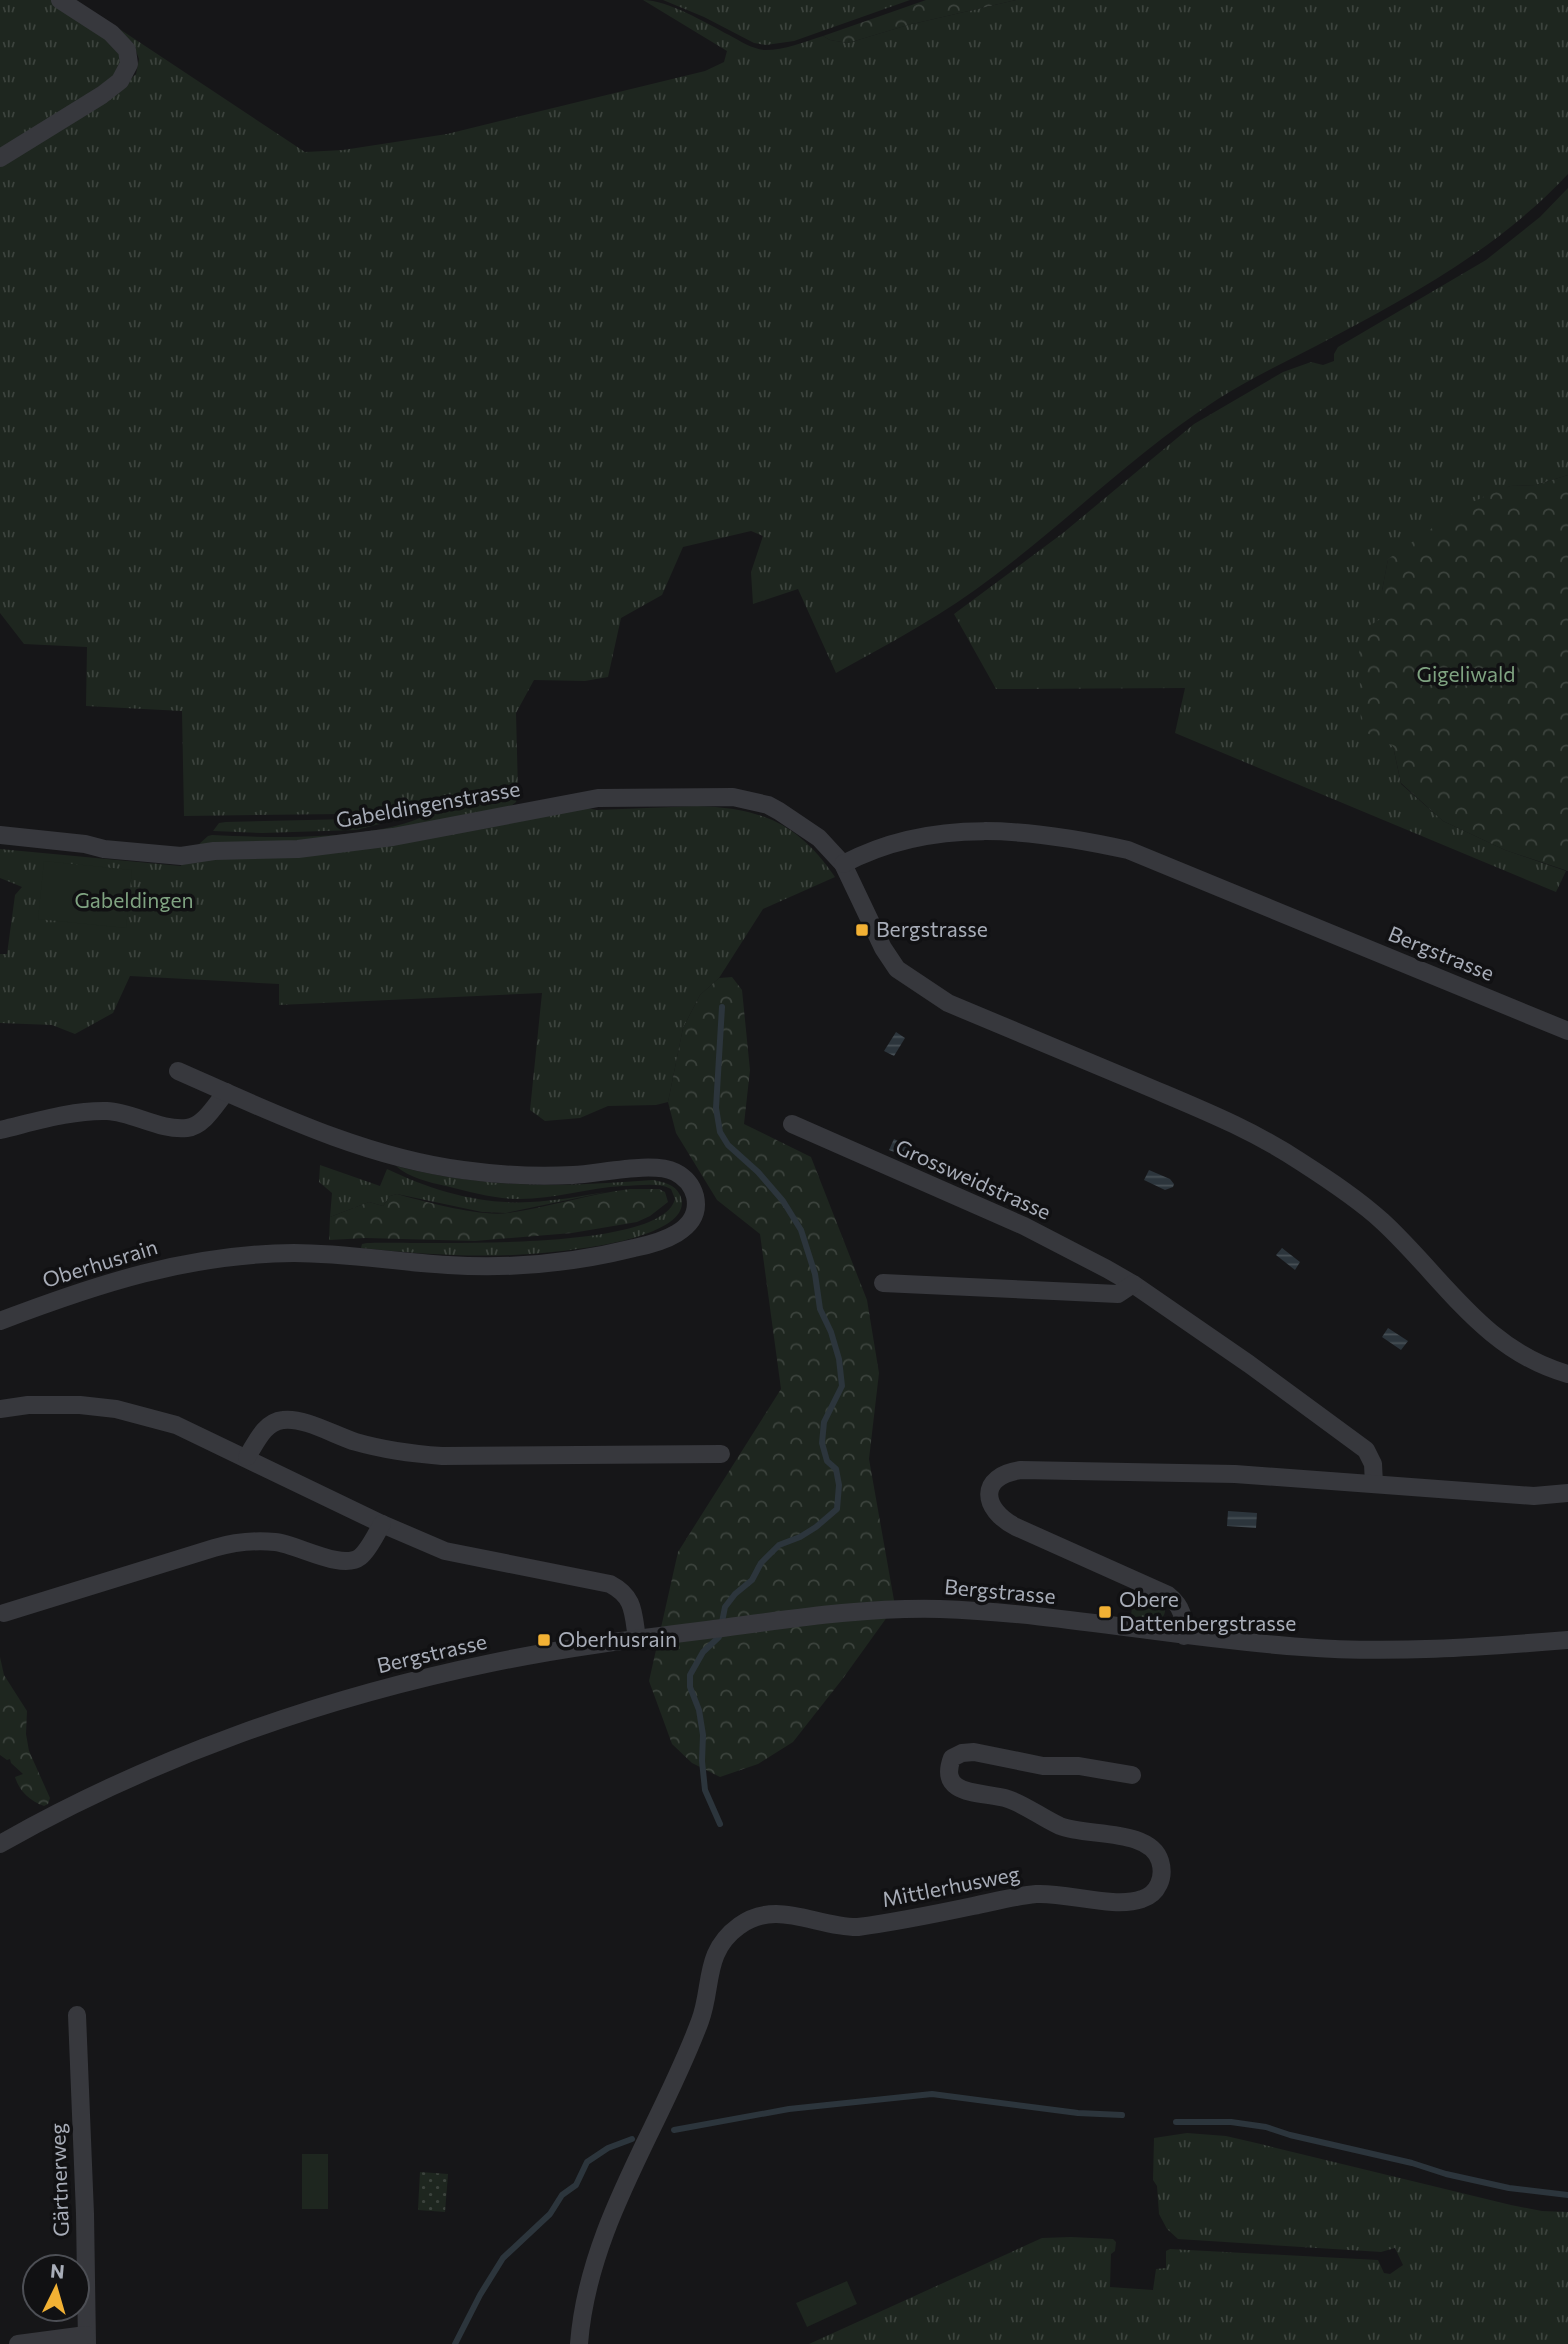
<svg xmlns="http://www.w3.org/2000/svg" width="1568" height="2344" viewBox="0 0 1568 2344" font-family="Commissioner,sans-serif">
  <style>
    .grass { fill: url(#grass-tufts) }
    .forest { fill: url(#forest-crowns) }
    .garden { fill: url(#garden-dots) }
    .pitch { fill: #1e261f }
    .water { fill: url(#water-rules) }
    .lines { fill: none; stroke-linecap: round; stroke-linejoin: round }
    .stream { stroke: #2c353c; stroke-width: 6 }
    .minor { stroke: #37383d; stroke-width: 18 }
    .poi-dot { fill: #f2b134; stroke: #111113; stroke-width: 2.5 }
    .labels { text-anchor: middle; stroke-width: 7; stroke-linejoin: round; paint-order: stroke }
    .park-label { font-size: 21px; fill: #7fa381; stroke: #111113 }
    .street-label { font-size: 21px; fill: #a8adb8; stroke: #111113 }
    .poi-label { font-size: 21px; fill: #a8adb8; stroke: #111113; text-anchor: start }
  </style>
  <defs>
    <pattern id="grass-tufts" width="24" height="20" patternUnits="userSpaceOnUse" patternTransform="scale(1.75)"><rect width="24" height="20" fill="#1e261f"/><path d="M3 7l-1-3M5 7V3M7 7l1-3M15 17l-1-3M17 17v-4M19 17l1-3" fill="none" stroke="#3c433d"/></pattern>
    <pattern id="forest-crowns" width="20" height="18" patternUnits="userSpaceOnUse" patternTransform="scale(1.75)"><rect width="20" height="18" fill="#1e261f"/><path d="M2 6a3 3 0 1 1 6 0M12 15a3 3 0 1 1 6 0" fill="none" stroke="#3c433d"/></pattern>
    <pattern id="garden-dots" width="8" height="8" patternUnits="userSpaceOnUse" patternTransform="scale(1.75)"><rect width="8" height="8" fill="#1e261f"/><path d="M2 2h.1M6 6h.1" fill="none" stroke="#3c433d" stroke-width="1.8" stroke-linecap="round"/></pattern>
    <pattern id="water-rules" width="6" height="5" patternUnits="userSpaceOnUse" patternTransform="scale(1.75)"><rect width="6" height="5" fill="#2c353c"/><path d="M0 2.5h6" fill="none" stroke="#485056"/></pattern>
  </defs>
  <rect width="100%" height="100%" fill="#161618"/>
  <g class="grass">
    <polygon points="0,0 56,0 123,53 122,71 0,154"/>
    <path d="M643 0C668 0 706 23 729 35 740 41 752 49 765 50 785 50 804 42 823 36L830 40 848 43 908 25 1016 0H1568V174C1497 250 1407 298 1316 346 1283 363 1249 379 1218 399 1138 450 1070 519 994 576 945 614 890 643 836 673L798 589 753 604 751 572 763 536 751 531 683 547 662 595 621 618 608 677 585 681 534 680 516 713 518 791 343 814 184 816 182 711 86 706 87 647 24 644 0 613V165L116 93 136 74 139 59 133 43 106 20 305 152 343 150 447 134 705 71 724 62 727 51Z"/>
    <polygon points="663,0 910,0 794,41 766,45 754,43 704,17"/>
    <polygon points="1568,188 1568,475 1536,485 1510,486 1388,559 1382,591 1382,618 1393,746 1401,784 1443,821 1505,850 1566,871 1556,892 1175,733 1185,688 996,689 954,614 1063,533 1194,424 1283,372 1311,362 1323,365 1334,361 1334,354 1338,347 1486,260 1540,217"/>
    <path d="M510 796 517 797 516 802 506 810 359 838 198 845 208 836 212 835C270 838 386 842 435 810Z"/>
    <path d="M697 806C761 808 798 823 835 877L763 909 719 978 700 995 683 1028 668 1102 656 1105 608 1106 580 1118 545 1121 530 1110 542 993 279 1005V984L130 976 113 1013 75 1034 52 1025 0 1023V954H7L15 895 22 887 0 878V849L181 866 182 862 582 807 597 810Z"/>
    <polygon points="419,810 420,814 356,830 262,833 213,831 219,823 226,822 351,819"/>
    <path d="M320 1165 380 1186 387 1169C431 1190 480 1205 530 1202 555 1201 581 1196 606 1192L506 1213 482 1212 397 1194 390 1196 383 1206 369 1202 330 1217 332 1193 319 1182Z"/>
    <path d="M396 1166C447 1179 499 1185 551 1185 585 1185 619 1182 653 1180 663 1182 675 1184 680 1195 696 1230 607 1245 584 1248 505 1260 439 1256 361 1248L362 1244 367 1243C416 1241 661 1254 675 1199L671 1189C657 1182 639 1186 623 1186 587 1188 551 1200 515 1199 492 1198 469 1192 446 1186 428 1182 410 1178 396 1166Z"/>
    <path d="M1135 1587C1143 1591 1154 1594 1161 1600 1169 1607 1165 1621 1154 1622 1149 1623 1142 1621 1137 1620L1135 1616 1131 1615Z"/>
    <polygon points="1187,2133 1226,2136 1252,2142 1511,2205 1542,2211 1568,2212 1568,2344 809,2344 1042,2238 1071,2237 1113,2239 1116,2242 1115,2251 1111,2254 1110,2287 1153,2290 1156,2269 1166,2268 1166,2251 1170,2249 1378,2260 1384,2273 1390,2274 1403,2265 1395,2248 1381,2252 1178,2239 1167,2229 1159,2214 1157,2186 1153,2180 1154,2138"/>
  </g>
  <g class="forest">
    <polygon points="926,0 1016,0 908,25 848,43 830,40 823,36"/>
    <polygon points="1568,475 1568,871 1505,850 1443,821 1401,783 1393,746 1361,730 1359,647 1369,626 1382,618 1382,591 1388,559 1465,505 1510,486 1536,485"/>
    <polygon points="732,977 742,990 750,1070 744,1124 811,1157 867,1300 879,1373 869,1459 895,1606 844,1677 793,1742 758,1764 720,1777 692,1763 672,1744 649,1681 678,1552 781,1389 760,1234 717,1200 676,1133 668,1102 683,1028 700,995 719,978"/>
    <path d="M630 1189H659L665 1192 668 1202 650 1216 637 1222 572 1233 475 1241 366 1238 329 1240 330 1217 369 1202 383 1206 390 1196 397 1194C426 1202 480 1217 508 1213 549 1207 589 1194 630 1189Z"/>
    <path d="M0 1657 4 1675 27 1711 26 1734 29 1751 50 1798 48 1804 44 1806C30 1801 19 1791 15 1777L23 1774 11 1763 10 1759 7 1760 0 1755Z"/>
  </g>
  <polygon class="garden" points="420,2172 448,2174 445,2212 418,2210"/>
  <g class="pitch">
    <polygon points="44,861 132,870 126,928 38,919"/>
    <rect x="302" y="2154" width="26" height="55"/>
    <polygon points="847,2281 857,2304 807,2327 796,2303"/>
  </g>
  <g class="water">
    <polygon points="896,1032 905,1038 894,1056 884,1051"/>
    <polygon points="894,1139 915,1149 911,1159 889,1150"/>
    <polygon points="1149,1170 1170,1179 1174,1184 1173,1187 1165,1190 1144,1180"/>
    <polygon points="1282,1248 1300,1262 1295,1270 1276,1255"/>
    <polygon points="1388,1328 1408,1341 1401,1350 1382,1337"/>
    <polygon points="1228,1511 1257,1513 1256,1528 1227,1526"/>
  </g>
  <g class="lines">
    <g class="stream">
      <polyline points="720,1824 705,1790 702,1761 703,1735 699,1710 690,1687 690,1675 703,1652 719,1637 725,1607 735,1594 752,1580 761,1563 779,1545 800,1537 816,1527 837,1509 839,1485 836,1469 827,1461 822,1443 824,1422 842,1386 839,1359 831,1332 820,1309 815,1274 801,1230 783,1201 758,1172 728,1145 720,1132 716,1108 722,1007"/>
      <polyline points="1176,2122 1231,2122 1266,2127 1290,2135 1412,2163 1446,2174 1509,2188 1568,2195"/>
      <polyline points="674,2130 789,2109 932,2094 1078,2113 1122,2115"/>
      <polyline points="455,2344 480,2295 503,2258 550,2214 562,2195 576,2185 587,2162 608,2148 632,2139"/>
    </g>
    <g class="minor">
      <polyline points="0,158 102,95 120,81 129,64 127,50 111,33 60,0"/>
      <path d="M0 835 85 844 104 849 181 856 214 851 298 849 393 837 598 798 733 797 768 805 779 811 819 838 843 864 883 948 897 969 948 1003C1012 1030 1076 1057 1139 1083 1195 1107 1250 1128 1301 1162 1329 1180 1358 1199 1382 1221 1442 1276 1484 1351 1568 1374"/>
      <path d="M843 864C933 816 1033 829 1128 850L1568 1031"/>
      <polyline points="792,1124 1024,1226 1107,1269 1133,1284 1249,1364 1366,1450 1373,1464 1374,1484"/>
      <path d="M0 1130C34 1122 72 1110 107 1111 133 1112 160 1131 187 1128 204 1126 216 1104 226 1092"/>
      <polyline points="883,1283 1118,1294 1133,1284"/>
      <path d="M0 1321C97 1284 188 1254 294 1253 345 1253 396 1262 448 1265 509 1269 574 1263 634 1248 659 1243 703 1231 695 1196 692 1185 685 1177 675 1172 652 1161 599 1174 573 1175 536 1177 499 1175 463 1170 363 1157 269 1111 178 1071"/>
      <path d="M0 1409 28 1405H80L116 1409 176 1425 382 1524 445 1551 610 1584C635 1597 633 1613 637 1639"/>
      <path d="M247 1457C256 1443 264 1422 283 1420 304 1417 336 1436 356 1442 384 1450 414 1454 442 1456L721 1454"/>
      <path d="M4 1613 214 1548C235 1542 254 1540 275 1542 297 1544 342 1571 360 1557 369 1550 376 1534 382 1524"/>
      <path d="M1184 1636C1184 1618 1183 1607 1168 1595L1016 1527C981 1509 978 1476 1021 1470L1235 1474 1534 1496 1568 1493"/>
      <path d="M0 1844C151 1758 321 1698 491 1663 562 1648 634 1639 707 1630 784 1620 862 1607 940 1609 1061 1613 1181 1639 1302 1647 1390 1654 1480 1647 1568 1640"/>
      <polyline points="77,2015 85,2214 87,2344"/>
      <polyline points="18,2344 86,2335"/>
      <path d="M579 2344C588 2226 660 2129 700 2021 713 1986 703 1952 739 1926 776 1898 818 1928 858 1927 896 1922 935 1914 973 1906 993 1902 1015 1896 1036 1894 1066 1892 1114 1909 1142 1899 1158 1894 1165 1877 1160 1861 1150 1828 1087 1837 1060 1826 1042 1818 1026 1805 1008 1799 984 1791 937 1798 952 1758L962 1753 974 1752 1043 1766H1079L1132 1775"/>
    </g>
  </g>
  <g class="poi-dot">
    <rect x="855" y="923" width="14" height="14" rx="3.5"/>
    <rect x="1098" y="1605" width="14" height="14" rx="3.5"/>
    <rect x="537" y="1633" width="14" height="14" rx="3.5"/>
  </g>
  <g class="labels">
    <g class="park-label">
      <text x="1466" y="682">Gigeliwald</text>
      <text x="134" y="908">Gabeldingen</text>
    </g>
    <g class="street-label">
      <text transform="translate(428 805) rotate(-10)" y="7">Gabeldingenstrasse</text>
      <text transform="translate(1441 954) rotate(22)" y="7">Bergstrasse</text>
      <text transform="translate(973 1180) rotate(24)" y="7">Grossweidstrasse</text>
      <text transform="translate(100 1264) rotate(-17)" y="7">Oberhusrain</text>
      <text transform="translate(1000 1592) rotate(5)" y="7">Bergstrasse</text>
      <text transform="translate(432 1654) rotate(-13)" y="7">Bergstrasse</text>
      <text transform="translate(951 1887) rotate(-11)" y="7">Mittlerhusweg</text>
      <text transform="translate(60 2180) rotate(-92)" y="7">Gärtnerweg</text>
    </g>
    <g class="poi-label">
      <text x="876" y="937">Bergstrasse</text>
      <text x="1119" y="1607">Obere<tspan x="1119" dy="24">Dattenbergstrasse</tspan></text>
      <text x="558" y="1647">Oberhusrain</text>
    </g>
  </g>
  <g transform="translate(56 2288) rotate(5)"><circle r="33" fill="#111113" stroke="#4d4f55" stroke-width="2"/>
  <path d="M0-5L12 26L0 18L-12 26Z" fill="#f2b134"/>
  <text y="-10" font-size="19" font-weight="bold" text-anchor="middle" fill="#a8adb8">N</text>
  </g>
</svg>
